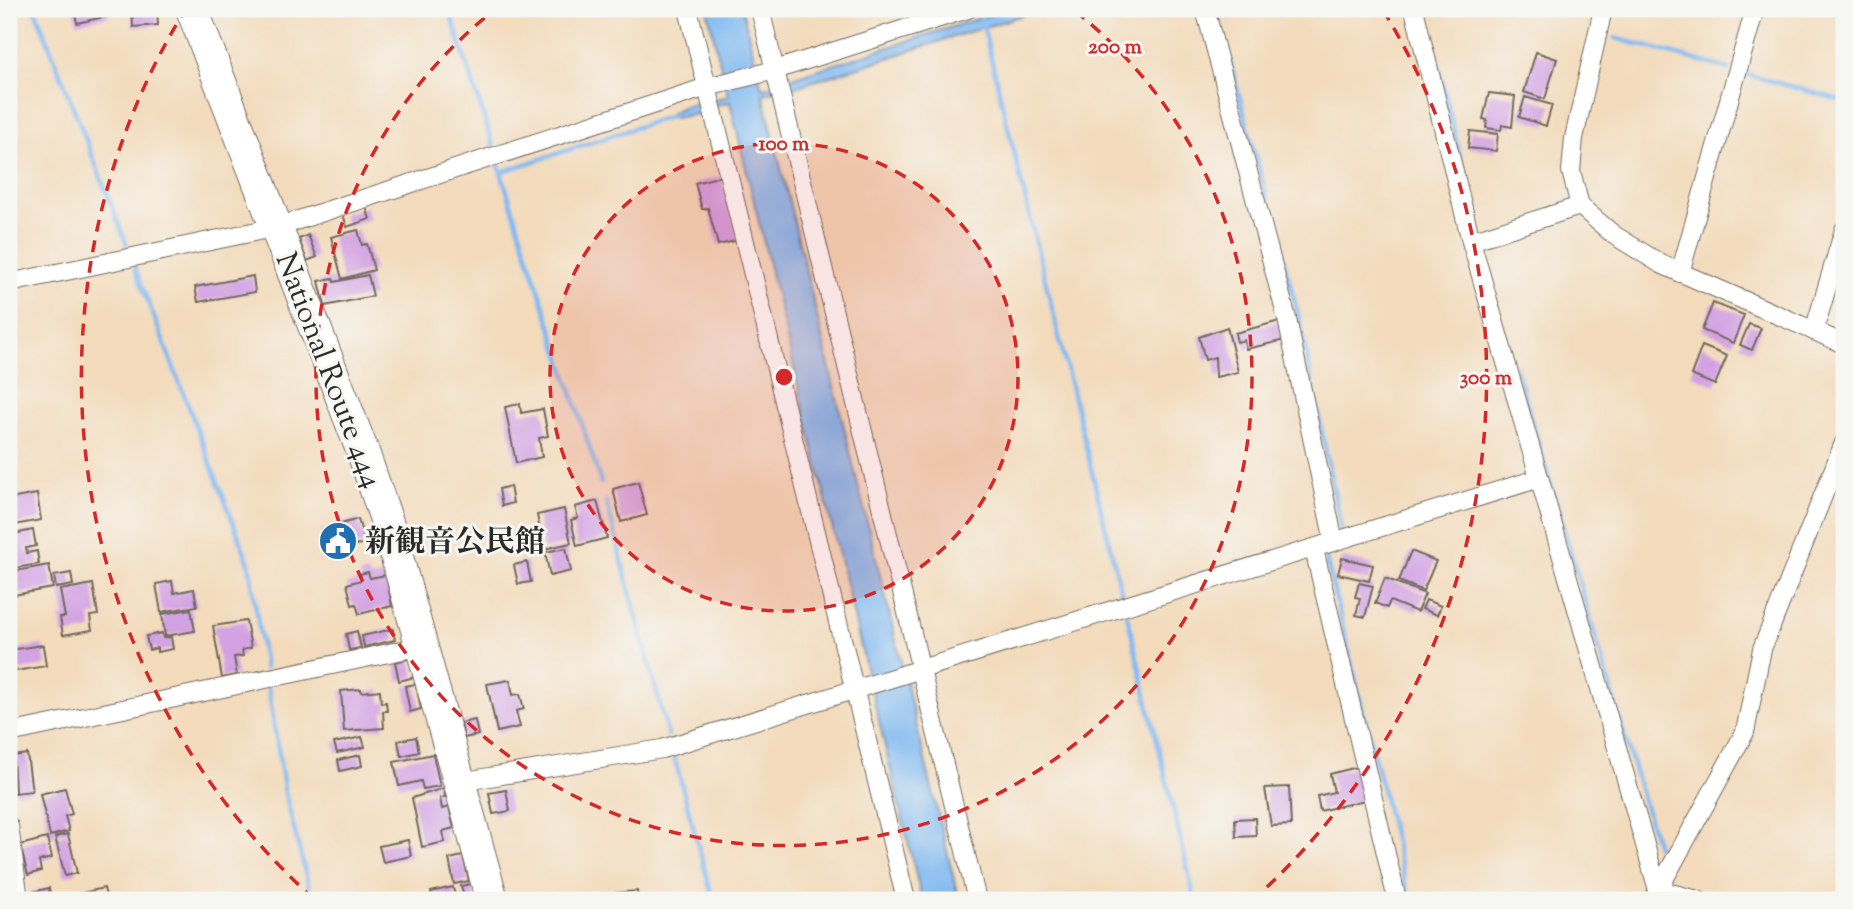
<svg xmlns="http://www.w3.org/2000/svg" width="1853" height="909" viewBox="0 0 1853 909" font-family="'Sorts Mill Goudy','Noto Serif JP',serif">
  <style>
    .water { fill: #81b9f1; stroke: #56728e; stroke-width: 2 }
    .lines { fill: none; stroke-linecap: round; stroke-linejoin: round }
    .stream { stroke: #81b9f1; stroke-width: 4.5 }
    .building { fill: #d3a2e3 }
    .street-casing { stroke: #71695e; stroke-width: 20 }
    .highway-casing { stroke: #71695e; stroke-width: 34 }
    .street { stroke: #fff; stroke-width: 18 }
    .highway { stroke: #fff; stroke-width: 32 }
    .ring { fill: none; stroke: #d62828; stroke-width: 3.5; stroke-dasharray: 12 9 }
    .labels { text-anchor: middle; stroke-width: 6; stroke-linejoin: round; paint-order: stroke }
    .street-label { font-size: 30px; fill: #2b2b2b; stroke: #f6f6f2 }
    .poi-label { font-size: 30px; font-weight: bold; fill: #2b2b2b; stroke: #f6f6f2; text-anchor: start }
    .centre { fill: #d62828; stroke: #f6f6f2; stroke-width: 3.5 }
    .ring-label { font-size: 21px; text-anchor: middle; font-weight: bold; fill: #d62828; stroke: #f6f6f2; stroke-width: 6; stroke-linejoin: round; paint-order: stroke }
  </style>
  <rect width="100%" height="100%" fill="#f6f6f2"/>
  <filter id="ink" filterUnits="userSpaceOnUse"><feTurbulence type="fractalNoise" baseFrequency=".0143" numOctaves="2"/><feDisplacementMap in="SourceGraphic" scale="14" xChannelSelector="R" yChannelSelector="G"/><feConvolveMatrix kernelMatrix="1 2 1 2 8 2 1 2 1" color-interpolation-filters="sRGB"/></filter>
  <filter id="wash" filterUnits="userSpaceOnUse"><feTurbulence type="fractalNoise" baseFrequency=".00686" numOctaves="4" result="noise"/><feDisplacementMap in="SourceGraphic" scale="28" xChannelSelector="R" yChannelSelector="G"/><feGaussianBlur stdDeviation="1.57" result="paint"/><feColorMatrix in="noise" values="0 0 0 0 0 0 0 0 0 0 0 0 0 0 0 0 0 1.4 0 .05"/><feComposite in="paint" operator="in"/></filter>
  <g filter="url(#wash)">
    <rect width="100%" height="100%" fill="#f3dbbc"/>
    <path class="water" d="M707 9H742L762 88 788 82V79L1008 9H1042L789 89 788 87 763 94 959 900H922L730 102 707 107 703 113 674 118 671 113C689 101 708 101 728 96Z"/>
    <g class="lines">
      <g class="stream">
        <polyline points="35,9 127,245"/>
        <polyline points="449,9 493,145"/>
        <polyline points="1216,9 1299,317 1342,533"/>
        <polyline points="1425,9 1474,216"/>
        <polyline points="980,13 1122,595"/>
        <polyline points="1615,38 1729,69"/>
        <polyline points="1745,74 1844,101"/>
        <polyline points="499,166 601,483"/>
        <polyline points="501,172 677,114"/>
        <polyline points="135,268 249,563 265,668"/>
        <polyline points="1516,367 1657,846"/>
        <polyline points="606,501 668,735"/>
        <polyline points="1343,548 1325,554 1409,900"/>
        <polyline points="1127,615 1195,900"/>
        <polyline points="268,687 285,793 312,900"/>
        <polyline points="673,753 713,900"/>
      </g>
    </g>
    <g id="blocks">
      <g class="building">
        <polygon points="74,9 107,9 109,16 77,23"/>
        <polygon points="132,9 157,9 158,25 133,27"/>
        <polygon points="1536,52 1557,59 1545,99 1524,92"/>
        <polygon points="1489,93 1515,96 1512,127 1502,125 1501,130 1486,128 1487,120 1483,119"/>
        <polygon points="1525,97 1552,105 1546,126 1519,117"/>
        <polygon points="1470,131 1498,134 1496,151 1468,148"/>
        <polygon points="721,176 739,240 718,245 708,208 702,209 695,183"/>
        <polygon points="366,207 370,219 347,227 343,214"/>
        <polygon points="358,230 362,245 367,244 374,270 342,279 331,237"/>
        <polygon points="308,235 317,257 307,261 299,239"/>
        <polygon points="368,275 373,296 325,306 319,281 333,278 334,282"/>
        <polygon points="253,276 255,292 198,302 195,287"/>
        <polygon points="1713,303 1744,315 1733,343 1702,330"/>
        <polygon points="1280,321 1285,340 1246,349 1244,340 1237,342 1235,333"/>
        <polygon points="1749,324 1761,328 1752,350 1740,345"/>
        <polygon points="1227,327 1238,372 1216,377 1215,357 1205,360 1199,337"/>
        <polygon points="1702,346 1727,356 1715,385 1691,375"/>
        <polygon points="520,404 521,413 543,409 548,436 539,438 542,457 516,463 505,407"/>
        <polygon points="638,482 647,515 621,522 613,489"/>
        <polygon points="510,486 513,503 502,506 499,489"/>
        <polygon points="37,494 41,520 9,526 9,499"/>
        <polygon points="597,501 607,538 577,546 571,520 578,518 575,507"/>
        <polygon points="564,509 571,543 544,549 542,540 537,541 535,531 540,530 537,515"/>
        <polygon points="358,519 365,543 328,554 321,530"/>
        <polygon points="33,530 36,546 26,548 27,553 37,551 39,564 9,569 9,535"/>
        <polygon points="566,548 571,571 550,576 545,552"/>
        <polygon points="1411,551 1436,561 1423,591 1399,581"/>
        <polygon points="1342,558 1373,565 1369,581 1338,574"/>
        <polygon points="527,562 531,582 518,584 514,565"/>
        <polygon points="49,565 53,588 13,595 10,572"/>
        <polygon points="368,572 370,578 386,575 392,606 359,614 356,604 352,605 347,584 361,580 360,574"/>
        <polygon points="71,573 73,585 56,588 54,576"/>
        <polygon points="1385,578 1425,594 1417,612 1390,601 1387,608 1375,603"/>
        <polygon points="172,581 174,593 194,589 197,606 161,612 156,584"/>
        <polygon points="1359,583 1373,586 1365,617 1356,615 1360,598 1355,597"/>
        <polygon points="93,584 98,615 90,616 92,630 63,635 60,617 65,617 60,590"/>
        <polygon points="1426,600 1441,606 1437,615 1422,609"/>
        <polygon points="191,609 195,631 165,636 162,614"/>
        <polygon points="246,621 251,648 242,650 243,656 234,657 237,675 222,678 213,626"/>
        <polygon points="393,629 395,640 364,647 362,636"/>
        <polygon points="357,631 361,648 349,650 346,634"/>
        <polygon points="162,633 163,638 171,637 173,649 157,652 157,648 149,650 146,636"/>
        <polygon points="43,645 46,666 9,672 9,650"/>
        <polygon points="411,658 415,677 399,681 395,662"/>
        <polygon points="510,680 513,695 520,694 524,709 516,711 520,727 497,732 487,684"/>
        <polygon points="416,684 421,709 410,712 405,686"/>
        <polygon points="361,689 361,692 380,690 381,703 386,702 387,711 383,711 384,728 344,731 341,691"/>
        <polygon points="475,720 478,735 464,738 461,723"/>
        <polygon points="362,737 365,747 337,753 334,743"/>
        <polygon points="416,737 419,752 401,756 398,741"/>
        <polygon points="27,754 32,791 15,793 13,756"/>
        <polygon points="433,754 440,786 423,789 421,781 399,786 394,762"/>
        <polygon points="360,755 362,766 340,771 338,760"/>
        <polygon points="1357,767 1365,800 1320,811 1317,796 1334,792 1330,774"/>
        <polygon points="1289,787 1291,825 1271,826 1265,788"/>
        <polygon points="65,788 72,814 65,816 69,831 50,836 40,794"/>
        <polygon points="444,788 445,797 440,798 442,809 449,807 454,828 443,831 445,842 422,847 412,798"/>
        <polygon points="506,790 510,811 493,814 489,793"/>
        <polygon points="1255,818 1256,836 1236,837 1235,819"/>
        <polygon points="68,834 77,873 65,876 55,837"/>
        <polygon points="47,838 52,858 39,861 41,871 28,875 20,845"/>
        <polygon points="408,840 411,856 383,862 379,846"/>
        <polygon points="463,856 469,881 454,884 449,859"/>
        <polygon points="471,884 475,900 465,900 461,886"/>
        <polygon points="453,887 456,900 433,900 431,892"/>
        <polygon points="49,888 51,900 30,900 28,893"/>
        <polygon points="104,888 107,900 74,900 73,895"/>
        <polygon points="637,891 638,900 603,900 602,894"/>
      </g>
    </g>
  </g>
  <g filter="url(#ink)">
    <use href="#blocks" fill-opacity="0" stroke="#71695e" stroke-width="2"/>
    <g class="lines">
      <defs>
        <g id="street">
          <polyline points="688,9 906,900"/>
          <polyline points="760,9 977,900"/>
          <polyline points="1205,9 1287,319 1334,542"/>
          <polyline points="1414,9 1471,241 1658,890"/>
          <polyline points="1603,9 1574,138 1571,171 1580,206 1614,235 1661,264 1844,344"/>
          <polyline points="1471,241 1580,206"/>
          <polyline points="1680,273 1755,9"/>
          <polyline points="9,283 277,227 707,87 775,70 968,9"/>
          <polyline points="1814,331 1844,230"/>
          <polyline points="1314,549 1397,900"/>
          <polyline points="9,733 422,646"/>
          <polyline points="459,782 662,749 1537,479"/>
          <polyline points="9,826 19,900"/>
          <polyline points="1658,890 1698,900"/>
          <polyline points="1655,896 1745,732 1762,649 1844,443"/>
        </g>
        <polyline id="highway" points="192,9 364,455 388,525 492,900"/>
      </defs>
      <use href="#street" class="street-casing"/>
      <use href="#highway" class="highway-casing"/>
      <use href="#street" class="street"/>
      <use href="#highway" class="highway"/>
    </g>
  </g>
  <circle cx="784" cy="377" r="234" fill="#d62828" fill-opacity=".12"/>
  <g class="ring">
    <circle cx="784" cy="377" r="234"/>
    <path d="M1075 11A468 468 0 1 1 493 11"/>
    <path d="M314 899A702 702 0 0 1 185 10M1383 10A702 702 0 0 1 1254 899"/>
  </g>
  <defs>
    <symbol id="civic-disc" viewBox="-11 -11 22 22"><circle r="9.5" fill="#1f6fb2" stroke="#f6f6f2"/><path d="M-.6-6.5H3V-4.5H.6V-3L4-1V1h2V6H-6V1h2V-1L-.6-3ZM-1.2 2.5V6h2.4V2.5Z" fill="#fff"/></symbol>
  </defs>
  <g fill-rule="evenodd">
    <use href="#civic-disc" x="316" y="519" width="44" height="44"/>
  </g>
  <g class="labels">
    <g class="street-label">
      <text transform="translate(330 370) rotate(69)" y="10">National Route 444</text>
    </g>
    <g class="poi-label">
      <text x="365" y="551">新観音公民館</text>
    </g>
  </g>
  <circle cx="784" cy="377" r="10" class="centre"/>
  <g class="ring-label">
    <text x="1115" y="53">200 m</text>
    <text x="784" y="150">100 m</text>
    <text x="1486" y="384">300 m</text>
  </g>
  <rect width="1853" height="909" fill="none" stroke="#f6f6f2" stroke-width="35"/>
</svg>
